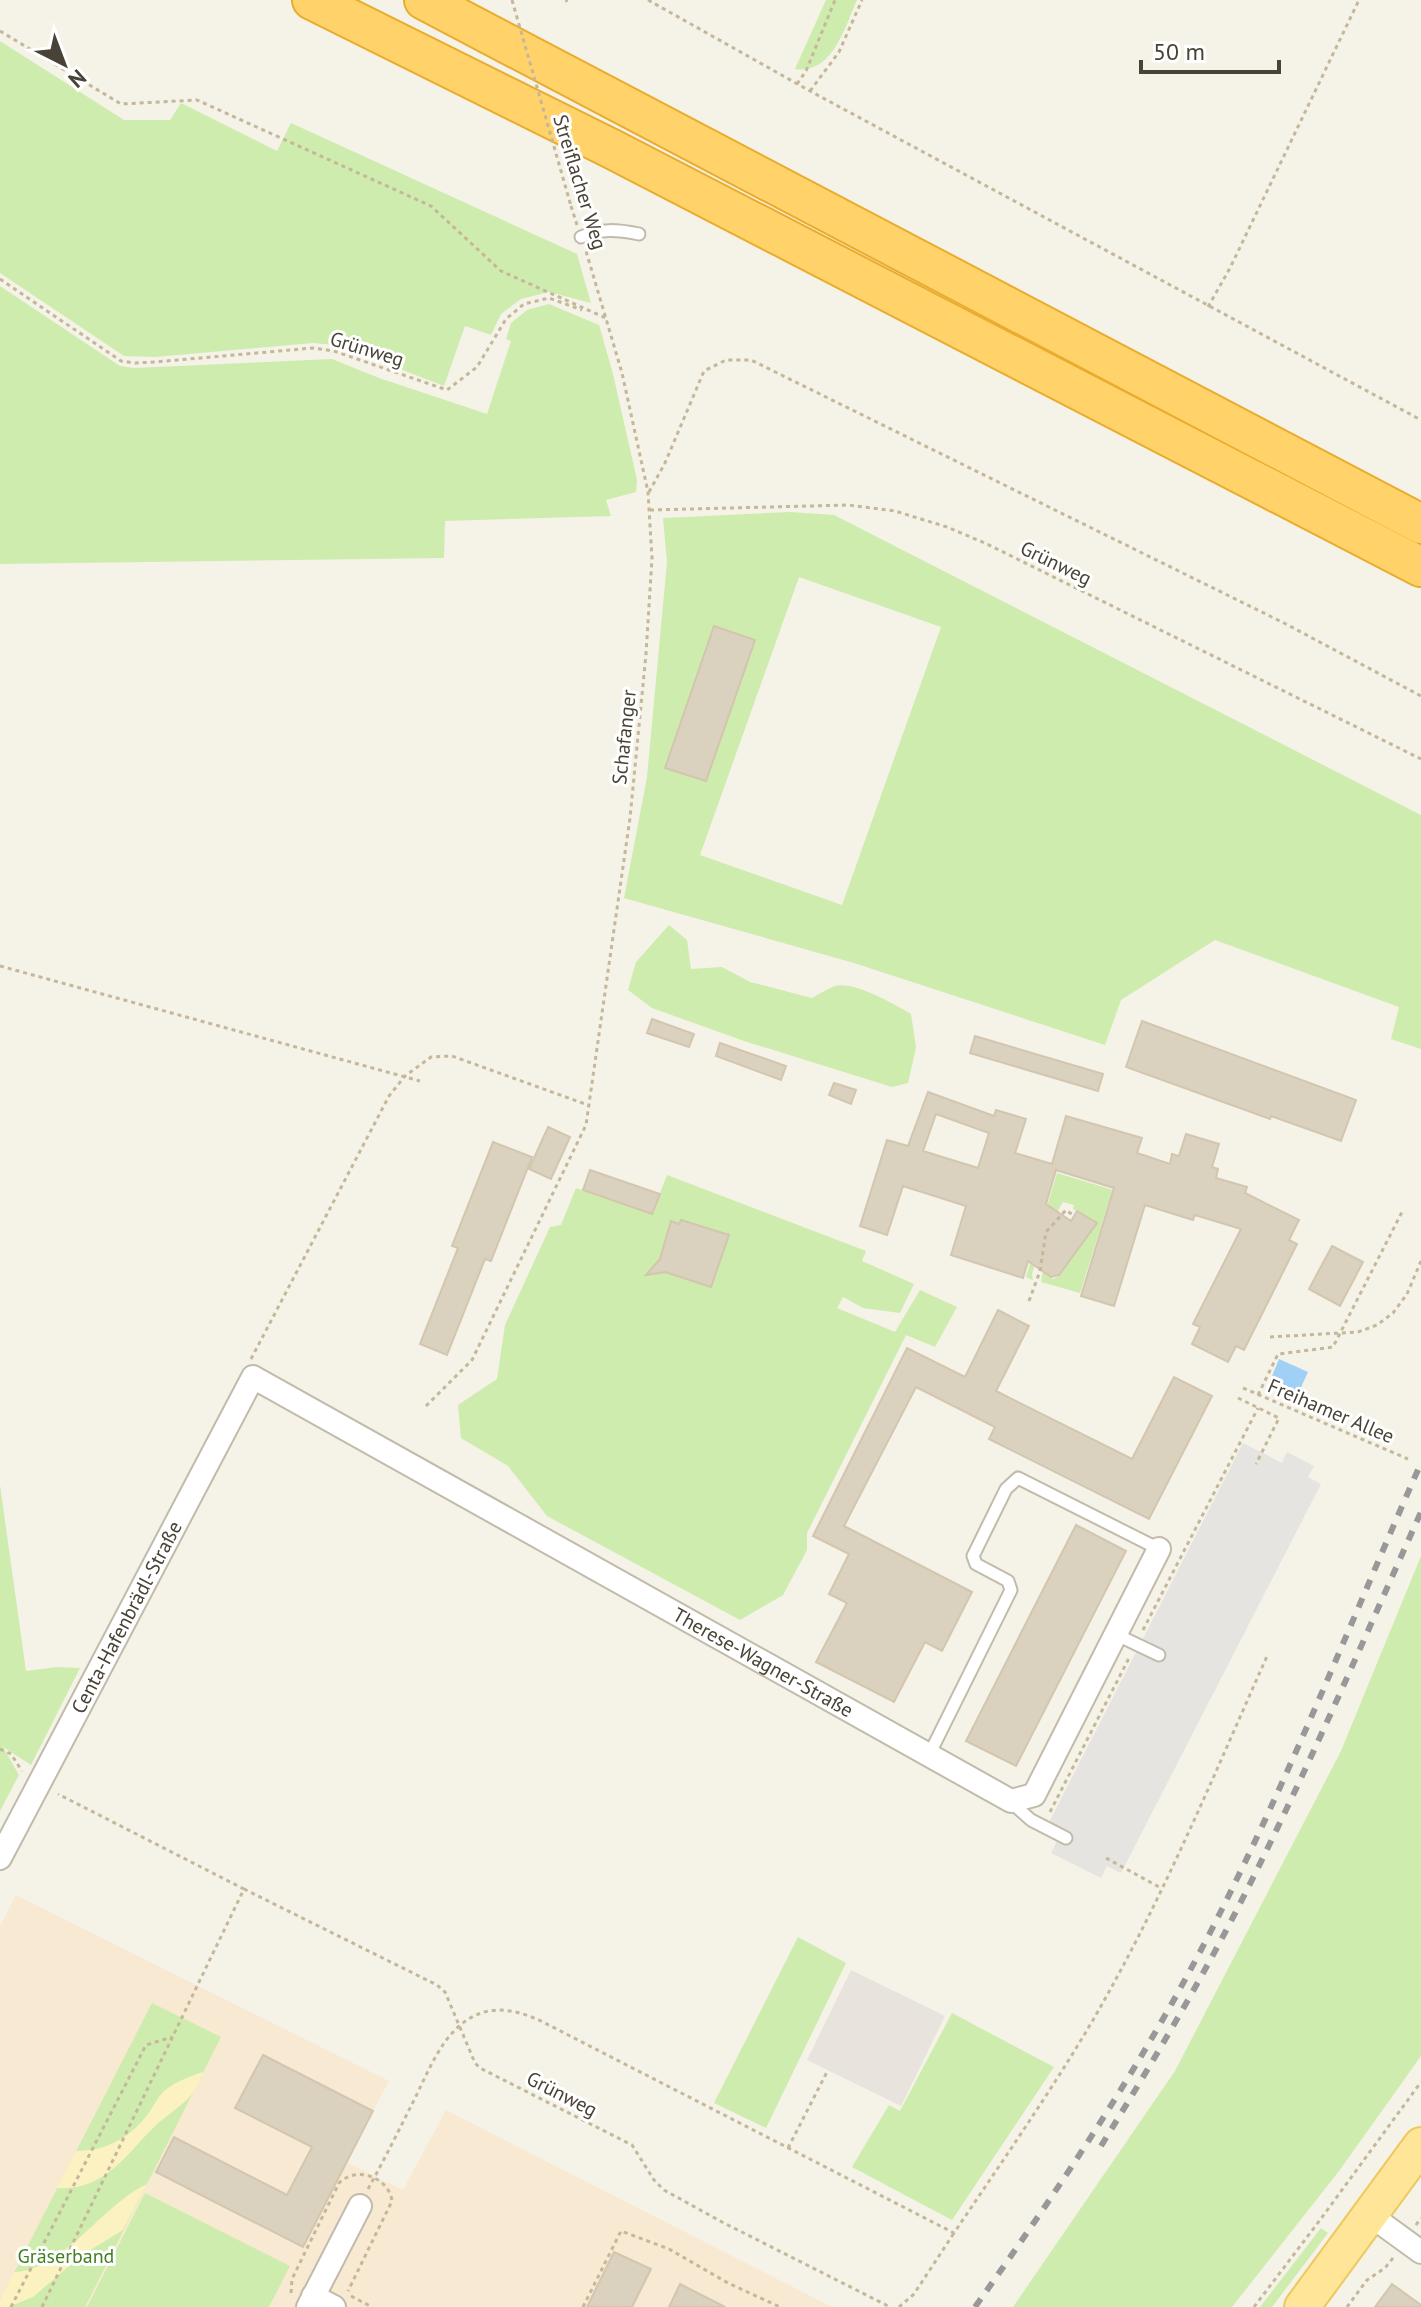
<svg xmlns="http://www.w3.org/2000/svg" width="1421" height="2307" viewBox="0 0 1421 2307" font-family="'PT Sans',sans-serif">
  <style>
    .commercial { fill: #f8ead2 }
    .industrial { fill: #e8e3dd }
    .green { fill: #ceecae; fill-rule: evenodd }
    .sand { fill: #fcf2c1 }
    .parking { fill: #e6e4e0 }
    .water { fill: #a0d0f6 }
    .building { fill: #dbd1bf; stroke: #d3c6af; stroke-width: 2; fill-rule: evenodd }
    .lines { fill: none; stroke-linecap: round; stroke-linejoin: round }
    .lane-casing { stroke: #c2baaa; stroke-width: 15 }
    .street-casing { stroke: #c2baaa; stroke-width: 26 }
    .primary-casing { stroke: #edc85e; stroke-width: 38 }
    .highway-casing { stroke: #e9ac2e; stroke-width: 42 }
    .path { stroke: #c4b79a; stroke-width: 3; stroke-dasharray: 4 4; stroke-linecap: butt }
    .lane { stroke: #fff; stroke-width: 11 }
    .street { stroke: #fff; stroke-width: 22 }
    .primary { stroke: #ffe597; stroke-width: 34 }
    .highway { stroke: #ffd369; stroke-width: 38 }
    .rail { stroke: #989898; stroke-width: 6; stroke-dasharray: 10 10; stroke-linecap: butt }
    .path-bridge { stroke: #c4b79a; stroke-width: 3; stroke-dasharray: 4 4; stroke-linecap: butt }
    .labels { text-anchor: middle; stroke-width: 6; stroke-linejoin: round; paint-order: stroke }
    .street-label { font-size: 20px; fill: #494236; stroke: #fff }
    .park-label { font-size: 20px; fill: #438024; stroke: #fff }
  </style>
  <rect width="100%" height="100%" fill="#f5f2e8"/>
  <polygon class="commercial" points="16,1895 389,2081 346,2162 403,2190 446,2110 832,2307 0,2307 0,1926"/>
  <polygon class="industrial" points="851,1970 945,2016 901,2106 807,2060"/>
  <g class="green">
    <path d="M826 0H857C845 27 832 75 795 69Z"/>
    <polygon points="0,41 124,120 170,120 181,103 277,151 291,123 577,254 591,303 549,292 521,299 501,314 491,335 465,326 444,386 361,354 362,349 352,346 350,350 335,345 313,343 155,357 124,356 0,273"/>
    <polygon points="0,286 120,366 135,368 332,359 379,378 487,414 511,341 506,339 511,323 527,310 549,304 599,325 613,374 637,480 636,492 606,500 611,516 445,521 444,558 0,564"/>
    <path d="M790 512 834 515 1421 815V1049L1391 1039 1399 1007 1215 940 1121 1000 1105 1045 854 963 624 898 647 777 667 562 663 518ZM799 577 941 627 842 905 700 855ZM715 626 755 640 705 781 666 768Z"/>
    <path d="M669 925 687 940 691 969 722 967 750 982 812 998C819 994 827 989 835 986 854 981 894 1004 911 1014L916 1047 908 1083 892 1087 744 1041 652 1008 628 990 636 962Z"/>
    <polygon points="1057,1173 1120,1192 1116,1207 1108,1204 1080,1293 1041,1282 1043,1270 1046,1275 1053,1279 1059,1276 1094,1220 1073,1209 1074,1205 1063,1202 1054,1217 1048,1220 1032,1274 1033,1280 1026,1277"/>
    <polygon points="667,1175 866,1251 862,1261 914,1284 900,1313 863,1308 843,1297 837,1308 895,1332 920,1290 957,1307 935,1347 906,1335 807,1533 807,1550 783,1595 740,1620 547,1516 508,1466 461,1438 458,1405 497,1379 505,1325 550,1227 561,1225 576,1188 652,1214"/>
    <polygon points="0,1485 26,1671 57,1667 80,1668 31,1765 3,1747 19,1775 0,1811"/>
    <polygon points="1421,1556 1421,2056 1339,2171 1232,2307 1013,2307 1175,2071 1341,1751"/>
    <polygon points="798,1937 846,1963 766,2128 714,2103"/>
    <polygon points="152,2003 221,2037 85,2307 0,2307 0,2300"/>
    <polygon points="952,2013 1054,2067 952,2220 852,2167 889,2105 900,2111"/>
    <polygon points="145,2193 290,2266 269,2307 87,2307"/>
    <polygon points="1321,2228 1328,2233 1272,2307 1260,2307"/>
  </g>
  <g class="sand">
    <path d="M203 2072C200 2079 197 2087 192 2094 187 2102 163 2118 154 2127 125 2156 104 2191 57 2188L76 2151C107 2151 132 2137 150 2111 154 2105 158 2097 164 2091 175 2082 190 2076 203 2072Z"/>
    <path d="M147 2184 123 2230 82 2255 33 2297 8 2307H0V2300L14 2272C64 2270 103 2204 147 2184Z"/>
  </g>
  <polygon class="parking" points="1243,1443 1282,1463 1287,1452 1314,1466 1308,1477 1321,1484 1121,1873 1107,1866 1101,1878 1051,1853 1057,1841 1043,1834"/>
  <polygon class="water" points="1279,1359 1308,1372 1298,1394 1270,1381"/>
  <g class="building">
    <polygon points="714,626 755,640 706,781 665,768"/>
    <polygon points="652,1019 694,1034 689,1047 647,1033"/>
    <polygon points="1142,1021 1356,1100 1341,1141 1271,1116 1270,1119 1126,1067"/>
    <polygon points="975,1036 1103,1074 1098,1091 970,1053"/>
    <polygon points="720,1043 786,1066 781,1080 716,1056"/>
    <polygon points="834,1083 856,1090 851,1104 829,1095"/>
    <path d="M928 1092 994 1116 996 1110 1026 1119 1015 1153 1052 1164 1066 1116 1142 1138 1137 1153 1170 1164 1172 1154 1179 1156 1186 1134 1219 1144 1212 1167 1218 1169 1216 1178 1247 1187 1245 1193 1299 1220 1289 1240 1297 1244 1244 1350 1236 1346 1228 1362 1192 1344 1200 1327 1193 1324 1241 1229 1195 1215 1193 1220 1145 1205 1114 1306 1081 1296 1114 1188 1056 1170 1046 1204 1071 1221 1077 1211 1097 1223 1059 1275 1051 1277 1028 1261 1023 1278 951 1255 966 1206 903 1186 887 1235 860 1226 887 1140 908 1146ZM936 1114 989 1133 978 1168 923 1151Z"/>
    <polygon points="548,1127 570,1137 551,1179 529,1169"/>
    <polygon points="493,1142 532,1157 491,1261 485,1259 447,1355 420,1344 458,1248 452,1246"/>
    <polygon points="590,1170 660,1194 652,1214 583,1190"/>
    <polygon points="681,1220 729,1235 711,1287 665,1272 646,1275 660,1259 671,1221 679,1224"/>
    <polygon points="1332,1246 1363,1262 1340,1306 1309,1289"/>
    <polygon points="998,1310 1029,1326 996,1391 1132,1459 1174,1377 1212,1396 1149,1519 989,1439 995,1427 916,1387 844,1526 972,1592 942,1651 925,1642 894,1702 816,1662 847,1603 829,1594 849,1554 813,1536 907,1348 965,1377"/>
    <polygon points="1076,1525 1126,1551 1016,1766 966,1741"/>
    <polygon points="263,2055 373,2111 303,2247 156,2172 174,2137 287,2195 312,2147 235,2108"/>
    <polygon points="614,2252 651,2269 632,2307 587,2307"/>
    <polygon points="680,2284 725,2307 669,2307"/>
    <polygon points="1392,2284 1421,2305 1421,2307 1375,2307"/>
  </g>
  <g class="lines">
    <defs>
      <g id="lane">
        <path d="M581 237C601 228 618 230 639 234"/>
        <polyline points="1115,1634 1159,1655"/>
        <polyline points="929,1755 1011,1590 1008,1581 976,1564 973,1556 1006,1489 1018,1478 1159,1549"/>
        <polyline points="1011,1802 1031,1820 1066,1838"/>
      </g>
      <g id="street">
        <path id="s1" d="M0 1858 253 1377 1011 1801 1034 1795 1159 1549"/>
        <polyline points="1370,2215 1421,2252"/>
        <polyline points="313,2296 334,2307"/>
        <polyline points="308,2307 360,2206"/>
      </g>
      <polyline id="primary" points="1302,2307 1421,2145"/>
      <g id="highway">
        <polyline points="312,0 612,149 1421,567"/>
        <polyline points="424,0 1421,524"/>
      </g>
    </defs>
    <use href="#lane" class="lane-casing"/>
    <use href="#street" class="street-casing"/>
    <use href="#primary" class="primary-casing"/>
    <use href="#highway" class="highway-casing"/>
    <g class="path">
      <polyline points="566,0 567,2"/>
      <polyline points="648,0 810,91 1421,420"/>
      <polyline points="0,31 121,104 197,100 431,206 501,271 608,319"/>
      <polyline points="797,84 806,71 835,0"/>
      <polyline points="810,91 839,52 862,0"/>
      <polyline points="571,206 577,225"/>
      <polyline points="0,279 121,361 135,363 155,362 313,348 334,351 447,390 477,367 506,319 524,304 549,298 582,310"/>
      <polyline points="1208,307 1230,268 1359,0"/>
      <polyline points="649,492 665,463 704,371 726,360 751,360 1284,623 1421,696"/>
      <polyline points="650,510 849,505 895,511 947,527 987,544 1421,759"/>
      <polyline points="0,966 420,1081"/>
      <polyline points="1029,1301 1040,1271 1046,1232 1066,1210 1073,1215"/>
      <polyline points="1270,1337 1358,1332 1377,1325 1393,1313 1407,1294 1421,1261"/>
      <polyline points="251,1359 389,1096 405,1076 431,1057 452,1056 588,1105"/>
      <polyline points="1243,1388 1408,1459"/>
      <polyline points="1258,1395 1278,1354 1333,1347 1402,1212"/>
      <polyline points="1238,1398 1279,1418 1256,1464"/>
      <polyline points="426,1406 472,1360 586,1125 630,818 646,654 652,558 648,492 622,373 586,251"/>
      <polyline points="1143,1630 1258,1408"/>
      <polyline points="0,1749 11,1754 22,1771"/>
      <polyline points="1050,1812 1129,1658"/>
      <polyline points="1106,1858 1161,1888"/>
      <polyline points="244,1889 437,1985 445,1992 475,2063 480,2068 632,2145 654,2180 664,2190 722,2222 890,2307"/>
      <polyline points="788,2148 828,2070"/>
      <path d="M368 2189C383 2162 397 2134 411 2106 427 2076 441 2032 474 2016 495 2005 518 2011 539 2020L954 2233C1001 2163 1050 2093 1093 2020 1161 1903 1213 1777 1268 1654"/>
      <polyline points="1416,2225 1421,2218"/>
      <path d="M291 2293 292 2279 339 2183C357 2165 389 2178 392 2201L348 2291"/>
      <polyline points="351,2296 372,2307"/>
      <polyline points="11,2307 146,2045 172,2037"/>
      <polyline points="42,2307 244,1889 58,1794"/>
      <polyline points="583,2307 621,2231 669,2249 728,2283 780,2307"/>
      <polyline points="899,2307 914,2294 954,2233"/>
      <polyline points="1254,2307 1320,2220 1421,2082"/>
      <polyline points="1347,2307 1367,2280 1385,2268 1393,2258"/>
    </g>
    <use href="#lane" class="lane"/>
    <use href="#street" class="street"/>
    <use href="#primary" class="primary"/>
    <use href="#highway" class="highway"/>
    <g class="rail">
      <path d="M1101 2146C1146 2073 1189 2001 1229 1925 1299 1790 1359 1650 1421 1512"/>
      <path d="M975 2307C1064 2182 1149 2054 1218 1917 1293 1769 1354 1614 1421 1463"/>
    </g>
    <polyline class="path-bridge" points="512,0 571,206"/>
  </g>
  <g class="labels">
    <g class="street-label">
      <text transform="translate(580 182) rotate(73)" y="7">Streiflacher Weg</text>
      <text transform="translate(367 349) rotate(17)" y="7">Grünweg</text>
      <text transform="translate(1056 563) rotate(26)" y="7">Grünweg</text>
      <text transform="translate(624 737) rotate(-84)" y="7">Schafanger</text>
      <text transform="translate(1331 1411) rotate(23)" y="7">Freihamer Allee</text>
      <text dy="7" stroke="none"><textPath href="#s1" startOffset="272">Centa-Hafenbrädl-Straße</textPath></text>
      <text dy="7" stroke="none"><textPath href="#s1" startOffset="1128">Therese-Wagner-Straße</textPath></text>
      <text transform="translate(562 2094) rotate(27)" y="7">Grünweg</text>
    </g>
    <g class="park-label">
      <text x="66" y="2263">Gräserband</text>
    </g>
  </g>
  <g transform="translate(64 64) rotate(138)" stroke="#ffffff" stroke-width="6" paint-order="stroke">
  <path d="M0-6L14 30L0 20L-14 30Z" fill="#494236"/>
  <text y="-12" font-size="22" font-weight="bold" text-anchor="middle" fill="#494236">N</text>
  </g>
  <path d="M1141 60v12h138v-12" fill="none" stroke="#494236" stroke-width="4"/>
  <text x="1153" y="60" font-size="24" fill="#494236" stroke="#ffffff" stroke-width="6" paint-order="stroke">50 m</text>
</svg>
